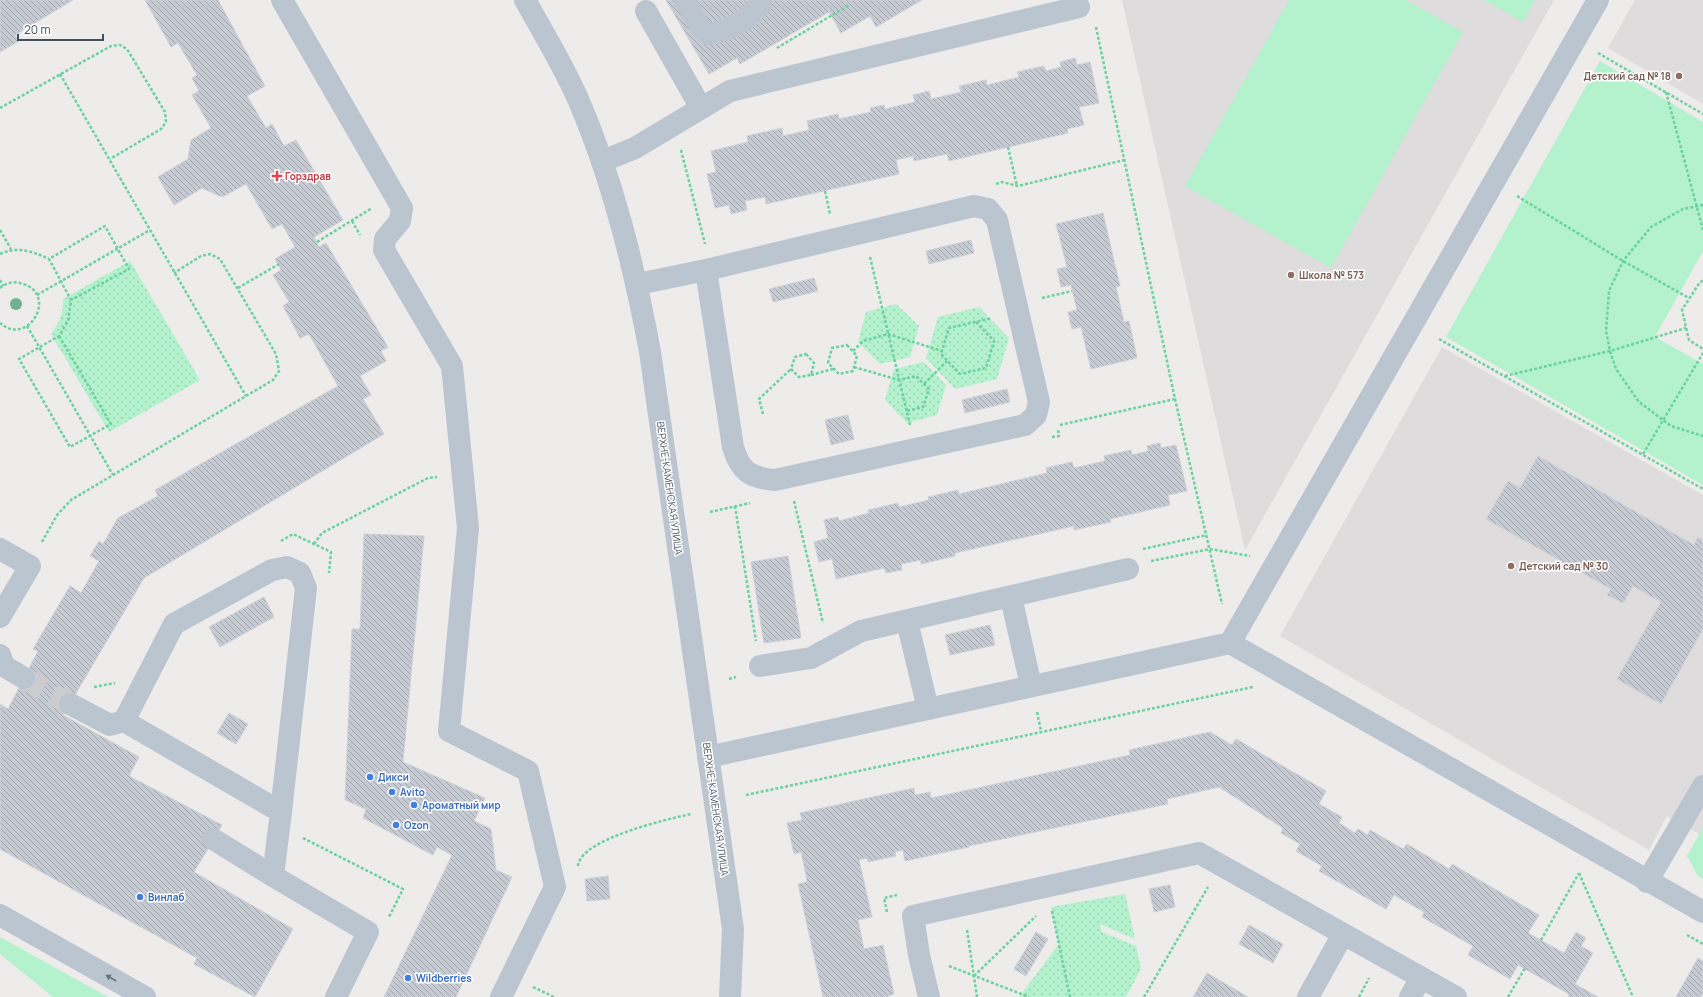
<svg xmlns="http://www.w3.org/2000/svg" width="1703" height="997" viewBox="0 0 1703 997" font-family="Manrope,sans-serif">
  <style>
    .education { fill: #dfdcdd }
    .grass { fill: #b3f2cc }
    .park { fill: url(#park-dots) }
    .building { fill: url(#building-back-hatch); stroke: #ced1d8 }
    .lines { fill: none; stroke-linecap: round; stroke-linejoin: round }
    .minor-tunnel { stroke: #ccccce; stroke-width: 22; stroke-dasharray: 22 11; stroke-linecap: butt }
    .path { stroke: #69d2a0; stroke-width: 2.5; stroke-dasharray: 3 2; stroke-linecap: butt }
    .minor { stroke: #bac5d0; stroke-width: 22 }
    .tree { fill: #73b092 }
    .oneway { fill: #66727d }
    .education-dot { fill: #8d6e63; stroke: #fff; stroke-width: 1.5 }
    .health-dot { fill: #e0444e; stroke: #fff; stroke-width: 1.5 }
    .shop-dot { fill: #3f7fe0; stroke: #fff; stroke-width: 1.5 }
    .labels { text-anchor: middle; stroke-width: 3; stroke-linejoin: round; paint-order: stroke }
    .education-label { font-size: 10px; font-weight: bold; fill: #785e54; stroke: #fff; text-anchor: start }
    .health-label { font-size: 10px; font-weight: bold; fill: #be3a42; stroke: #fff; text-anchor: start }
    .street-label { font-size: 10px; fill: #424e5a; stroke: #fff }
    .shop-label { font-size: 10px; font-weight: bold; fill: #366cbe; stroke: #fff; text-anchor: start }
  </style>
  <defs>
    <pattern id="park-dots" width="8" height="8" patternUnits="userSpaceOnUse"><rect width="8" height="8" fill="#b3f2cc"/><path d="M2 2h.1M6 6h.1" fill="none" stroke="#9bd1b1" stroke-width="1.8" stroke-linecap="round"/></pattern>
    <pattern id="building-back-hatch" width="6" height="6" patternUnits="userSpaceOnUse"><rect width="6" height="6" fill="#c6cad2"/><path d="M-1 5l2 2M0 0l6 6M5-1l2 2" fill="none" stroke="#a2a6ad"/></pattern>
  </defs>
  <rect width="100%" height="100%" fill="#eeebeb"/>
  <g class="education">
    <polygon points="1122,0 1554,0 1245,550"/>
    <polygon points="1635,0 1703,0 1703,104 1608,48"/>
    <polygon points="1442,347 1703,495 1703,827 1699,834 1667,816 1649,850 1280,636"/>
  </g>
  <g class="grass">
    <polygon points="1289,0 1406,0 1463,32 1331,268 1185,186"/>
    <polygon points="1484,0 1535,0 1523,22"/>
    <polygon points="1600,61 1703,122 1703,251 1655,337 1703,364 1703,485 1446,337"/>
    <polygon points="1703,827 1703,879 1698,876 1687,856"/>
    <polygon points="0,937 108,997 53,997 0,954"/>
  </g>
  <g class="park">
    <path d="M130 261 200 380 109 432 51 334C60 322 63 314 63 299Z"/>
    <polygon points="896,304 919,326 910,357 880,364 858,342 866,312"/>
    <polygon points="979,307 1009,338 997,379 955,389 926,358 938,317"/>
    <polygon points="924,362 946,385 937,415 907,423 885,400 894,369"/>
    <polygon points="1125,894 1135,939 1100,924 1102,932 1136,946 1141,969 1126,997 1019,997 1059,944 1051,907"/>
  </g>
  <g class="building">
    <polygon points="0,0 73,0 15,35 19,41 0,52"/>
    <polygon points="145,0 218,0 265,86 247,96 266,128 272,124 284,146 296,140 343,220 314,237 319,247 326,243 388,347 381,351 386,361 360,376 371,395 363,399 384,434 144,578 63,715 139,757 129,776 222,825 194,872 293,929 255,997 194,964 197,958 0,849 0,704 8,709 38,651 33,649 70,586 81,593 99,561 90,556 99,541 103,544 118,518 158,496 155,490 338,386 309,334 300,338 283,306 289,302 273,275 281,270 275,259 295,247 282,224 272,229 246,184 222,197 202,188 174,205 158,177 188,159 191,140 211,128 192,95 199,91 192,78 197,75 178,43 171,47"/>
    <polygon points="666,0 922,0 876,27 870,16 841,33 829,12 740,64 737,58 709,74"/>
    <polygon points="1075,58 1077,65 1090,62 1099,103 1079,107 1084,125 1067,129 1068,133 949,161 947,154 914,161 913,156 896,160 899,174 766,204 765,197 745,201 747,210 731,214 729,205 715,208 707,174 716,172 711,151 748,142 747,136 782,128 783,136 809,130 807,121 838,114 839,119 871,112 870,108 884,105 885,109 915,102 913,95 929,91 931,99 961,92 959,86 986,80 987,85 1019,77 1017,72 1044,66 1046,71 1061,67 1060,62"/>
    <polygon points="1103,213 1120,286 1116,287 1124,322 1129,321 1137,358 1091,369 1081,327 1072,329 1068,312 1077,310 1071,285 1061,287 1057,269 1067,267 1056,224"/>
    <polygon points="971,240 974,253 929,264 926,251"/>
    <polygon points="814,278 818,291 773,302 769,289"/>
    <polygon points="1007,389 1010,402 965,413 962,400"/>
    <polygon points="848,415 854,439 831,445 825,420"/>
    <polygon points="1160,443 1161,448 1176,445 1187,491 1168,495 1170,505 1110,519 1111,522 1074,530 1074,526 955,553 955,556 921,564 921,560 901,564 902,570 886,573 884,568 836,579 832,559 819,562 814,542 828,538 824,520 838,517 839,521 869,513 868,510 898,503 899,507 929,500 928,497 958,490 959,494 1047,473 1046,468 1072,462 1074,468 1105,461 1104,456 1131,450 1132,455 1148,451 1147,446"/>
    <polygon points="1538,456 1694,545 1698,537 1703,540 1703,629 1661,704 1617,679 1661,602 1633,586 1623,603 1607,595 1611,589 1486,519 1508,481 1520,488"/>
    <polygon points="364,534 424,536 403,762 485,798 474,821 491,829 496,870 512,877 456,997 384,997 452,855 437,847 433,855 363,818 366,809 345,800 352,629 360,629"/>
    <polygon points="788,556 801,638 764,643 751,562"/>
    <polygon points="264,597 274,617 220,647 209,627"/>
    <polygon points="990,625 995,645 950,655 945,635"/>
    <polygon points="229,713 248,724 236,744 217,733"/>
    <polygon points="1210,732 1232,745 1236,739 1326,791 1319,804 1342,817 1339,823 1355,833 1358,829 1368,835 1370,830 1403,849 1407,844 1449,869 1452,864 1539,915 1528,933 1564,953 1576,932 1586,938 1581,946 1593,953 1575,984 1598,997 1568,997 1569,994 1518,965 1510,979 1468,955 1473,946 1422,917 1424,912 1394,895 1386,909 1319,871 1322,866 1296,851 1300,844 1281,833 1283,828 1219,787 1167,799 1168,804 969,846 969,847 905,861 903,850 895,852 896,856 868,862 867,858 859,860 872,917 858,920 864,949 883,945 894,994 886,997 823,997 798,884 807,882 806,875 801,852 794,854 787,823 802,820 800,813 914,788 915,795 930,792 931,798 1130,755 1129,750"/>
    <polygon points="608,876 610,899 587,901 585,879"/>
    <polygon points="1170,885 1175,907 1154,912 1149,889"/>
    <polygon points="1249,925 1283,944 1273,963 1239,944"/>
    <polygon points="1036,932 1048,939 1026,976 1014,969"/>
    <polygon points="1698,958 1703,961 1703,993 1701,997 1676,997"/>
    <polygon points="1207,973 1248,997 1193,997"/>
  </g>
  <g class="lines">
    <polyline class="minor-tunnel" points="24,678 70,704"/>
    <g class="path">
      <polyline points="1096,27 1175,399 1222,604"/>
      <polyline points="777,48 849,5"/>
      <polyline points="1598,53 1703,114"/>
      <polyline points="60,74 246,396"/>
      <polyline points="1666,92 1703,230"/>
      <polyline points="0,108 111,46 120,45 127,49 165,112 166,122 161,129 110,159"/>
      <polyline points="1008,147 1017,186"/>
      <polyline points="681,150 705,244"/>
      <polyline points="996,184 1002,182 1018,186 1124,160"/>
      <polyline points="825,191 830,214"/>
      <polyline points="1517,196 1623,261 1689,298"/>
      <polyline points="1703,205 1683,209 1651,227 1623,261 1609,291 1606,331 1610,351 1616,369 1639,402 1671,426 1703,436"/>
      <polyline points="352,221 360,235"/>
      <polyline points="0,230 11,249"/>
      <polyline points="317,242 372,208"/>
      <path d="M0 254C17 246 32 251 49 259"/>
      <polyline points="870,257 910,425"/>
      <polyline points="0,280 3,286"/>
      <polyline points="1703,281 1700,282 1682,310 1689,340 1703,349"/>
      <path d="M0 288C7 282 15 281 23 284 58 294 29 348 0 323"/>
      <polyline points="238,288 279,264"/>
      <polyline points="37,295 150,230"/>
      <polyline points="1042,298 1072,291"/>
      <polyline points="976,322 994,341 986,368 960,374 941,354 949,328 992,318"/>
      <polyline points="27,326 113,475"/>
      <polyline points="59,336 111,424 70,447 19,359 59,336 68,321 71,300 49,259 105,226 129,269 71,300"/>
      <polyline points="1439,339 1703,489"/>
      <polygon points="847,345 857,356 853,371 839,374 828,363 832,348"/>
      <polyline points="853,351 863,341 888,334 942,351"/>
      <polygon points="806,354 814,363 811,375 799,377 791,369 795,357"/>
      <polyline points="854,367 899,380 916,376 929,389 923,407 906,411"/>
      <polyline points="811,375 833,369"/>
      <polyline points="1505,376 1610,351 1686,328"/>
      <polyline points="924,384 947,361"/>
      <polyline points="763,414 759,399 791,369"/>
      <polyline points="1060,425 1175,399"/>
      <polyline points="1052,437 1059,436 1058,430"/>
      <polyline points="1643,454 1703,353"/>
      <polyline points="794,501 823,623"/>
      <polyline points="735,506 756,641"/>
      <polyline points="710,512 750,503"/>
      <polyline points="281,541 293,534 331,552 329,573"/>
      <polyline points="42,542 57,515 71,500 273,380 279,371 276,354 220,259 210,254 201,256 174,273"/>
      <polyline points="314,544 322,533 428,478 437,477"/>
      <polyline points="1143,549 1207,535"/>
      <polyline points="1151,561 1210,549 1250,556"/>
      <polyline points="729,679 736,677"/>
      <polyline points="94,687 115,683"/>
      <polyline points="1037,712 1041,731"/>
      <polyline points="746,795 1253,687"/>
      <polyline points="303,838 403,889 389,917"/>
      <path d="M578 866C580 839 668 819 691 814"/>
      <polyline points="1579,873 1633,997"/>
      <polyline points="1052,911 1070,997"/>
      <polyline points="887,912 884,898 897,895"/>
      <polyline points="967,930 977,997"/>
      <polyline points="1687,935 1703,944"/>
      <polyline points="1541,940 1579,873"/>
      <polyline points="949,966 1029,997"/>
      <polyline points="974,976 1036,916"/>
      <polyline points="533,987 554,997"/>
      <polyline points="1144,997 1208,887"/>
      <polyline points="1359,997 1369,978"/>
      <polyline points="1508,997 1525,968"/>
    </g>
    <g class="minor">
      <polyline points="282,0 402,208 400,221 385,239 384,250 452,366 468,528 449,731 528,771 555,887 501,997"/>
      <path d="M525 0C543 32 563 65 578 99 613 180 634 265 650 352L733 929 730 997"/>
      <path d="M685 0 701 28 708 34C727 32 749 19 761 4L760 0"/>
      <polyline points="646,11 701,108"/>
      <polyline points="603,161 635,148 730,91 1079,7"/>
      <path d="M638 284 706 270 974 206 988 209 997 220 1039 402 1036 415 1025 425 775 480C750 478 740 471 733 447L706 270"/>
      <polyline points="0,549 30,566 0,617"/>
      <polyline points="1011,597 1031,686"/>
      <polyline points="907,621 928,709"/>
      <polyline points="1230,643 1703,912"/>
      <polyline points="0,655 4,666 24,678"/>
      <polyline points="760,666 811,658 861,631 1128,569"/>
      <polyline points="70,704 110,725 124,721 281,812 273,876 368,932 336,997"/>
      <polyline points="124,721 174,624 272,570 287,567 300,573 306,588 281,812"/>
      <polyline points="708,757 1230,643 1598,0"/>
      <polyline points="213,839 273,876"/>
      <polyline points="1647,882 1703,786"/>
      <polyline points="0,915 145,997"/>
      <polyline points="929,997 919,955 913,916 1199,853 1456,997"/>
      <polyline points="1308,997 1343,934"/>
      <polyline points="1410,997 1421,978"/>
    </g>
  </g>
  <circle class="tree" cx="16" cy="304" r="6"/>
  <defs><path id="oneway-solid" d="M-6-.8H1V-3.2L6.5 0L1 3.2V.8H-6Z"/></defs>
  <use class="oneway" href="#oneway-solid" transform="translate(111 978) rotate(-150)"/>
  <g class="education-dot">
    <circle cx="1679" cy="76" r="4"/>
    <circle cx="1291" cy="275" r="4"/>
    <circle cx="1511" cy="566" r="4"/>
  </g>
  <path class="health-dot" d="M275 170h4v4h4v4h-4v4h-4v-4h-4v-4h4z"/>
  <g class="shop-dot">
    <circle cx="370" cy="777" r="4"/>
    <circle cx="392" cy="792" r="4"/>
    <circle cx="414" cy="805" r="4"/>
    <circle cx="396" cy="825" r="4"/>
    <circle cx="140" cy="897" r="4"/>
    <circle cx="408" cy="978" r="4"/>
  </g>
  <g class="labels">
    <g class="education-label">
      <text x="1671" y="80" text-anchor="end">Детский сад № 18</text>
      <text x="1299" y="279">Школа № 573</text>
      <text x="1519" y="570">Детский сад № 30</text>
    </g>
    <g class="health-label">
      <text x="285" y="180">Горздрав</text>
    </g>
    <g class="street-label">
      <text transform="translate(670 488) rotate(82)" y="4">ВЕРХНЕ-КАМЕНСКАЯ УЛИЦА</text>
      <text transform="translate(716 809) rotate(82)" y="4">ВЕРХНЕ-КАМЕНСКАЯ УЛИЦА</text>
    </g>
    <g class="shop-label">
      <text x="378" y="781">Дикси</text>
      <text x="400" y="796">Avito</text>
      <text x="422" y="809">Ароматный мир</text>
      <text x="404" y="829">Ozon</text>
      <text x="148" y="901">Винлаб</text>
      <text x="416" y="982">Wildberries</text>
    </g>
  </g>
  <path d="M18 34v6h85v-6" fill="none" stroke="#424e5a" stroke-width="2"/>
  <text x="24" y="34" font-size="12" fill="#424e5a" stroke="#ffffff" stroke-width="3" paint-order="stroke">20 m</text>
</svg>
